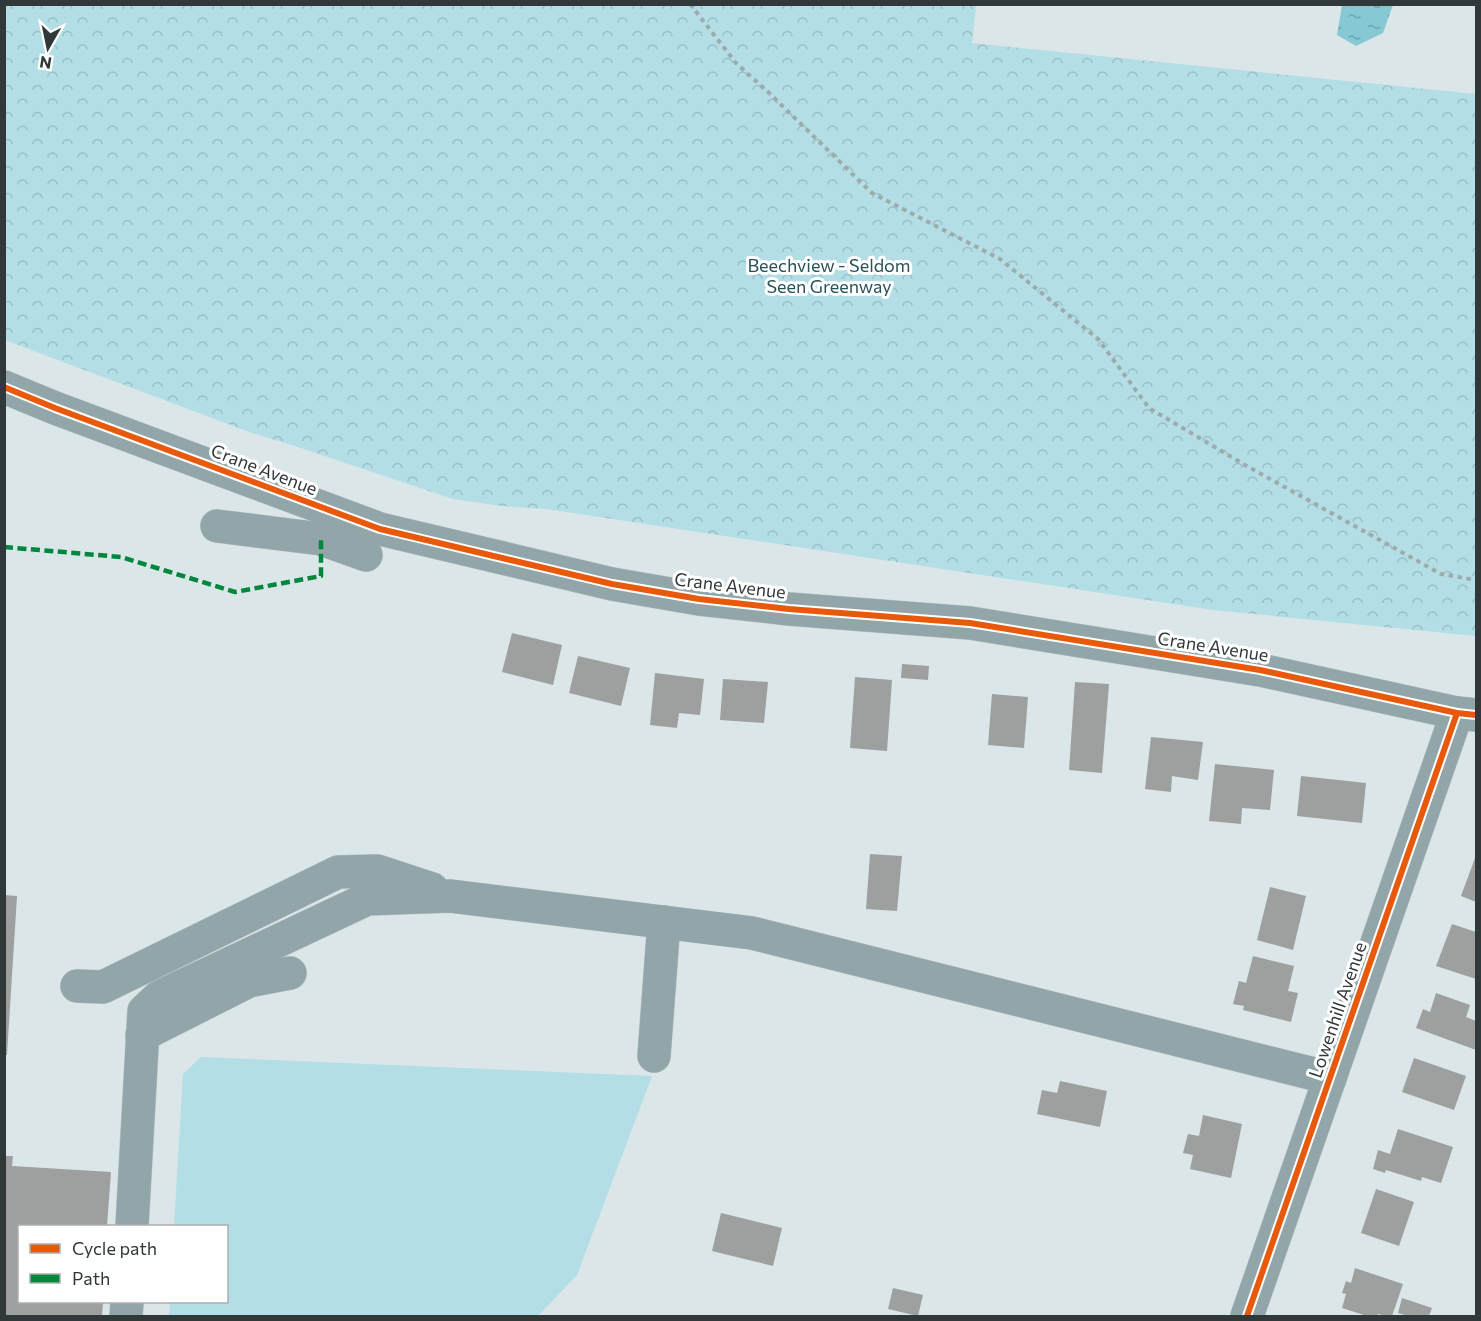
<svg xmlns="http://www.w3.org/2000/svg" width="1481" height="1321" viewBox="0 0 1481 1321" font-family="Commissioner,sans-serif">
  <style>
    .park { fill: url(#park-crowns) }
    .garden { fill: #b3dee5 }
    .water { fill: url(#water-ripples) }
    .building { fill: #9da09e }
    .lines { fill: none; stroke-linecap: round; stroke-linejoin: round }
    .minor-casing { stroke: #bac2c4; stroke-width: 34 }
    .path { stroke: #9eabad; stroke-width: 4; stroke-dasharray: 4.5 4.5; stroke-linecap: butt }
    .minor { stroke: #92a6aa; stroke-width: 33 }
    .quiet { stroke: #00873e; stroke-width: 4.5; stroke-dasharray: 9 4.5; stroke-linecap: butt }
    .cycleway-casing { stroke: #fff; stroke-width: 10 }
    .cycleway { stroke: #e8590c; stroke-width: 6 }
    .labels { text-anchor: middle; stroke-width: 6; stroke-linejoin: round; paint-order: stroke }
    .park-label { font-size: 18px; fill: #285258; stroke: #fff }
    .street-label { font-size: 18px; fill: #303839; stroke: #fff }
  </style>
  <defs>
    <pattern id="park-crowns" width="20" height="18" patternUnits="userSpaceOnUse" patternTransform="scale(1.5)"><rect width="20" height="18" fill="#b3dee5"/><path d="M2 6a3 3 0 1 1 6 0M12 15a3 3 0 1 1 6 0" fill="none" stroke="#9abfc5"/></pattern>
    <pattern id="water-ripples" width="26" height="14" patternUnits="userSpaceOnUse" patternTransform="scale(1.5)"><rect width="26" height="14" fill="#86c9d4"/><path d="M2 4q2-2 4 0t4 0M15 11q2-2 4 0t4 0" fill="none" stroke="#6ea4ad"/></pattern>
  </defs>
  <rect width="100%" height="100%" fill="#dbe6e8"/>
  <polygon class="park" points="4,5 976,5 972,43 1476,94 1476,636 1213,610 547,509 502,506 453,499 301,448 249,432 5,340"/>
  <polygon class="garden" points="201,1057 652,1076 577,1275 538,1316 169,1316 170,1302 226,1302 226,1226 174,1226 183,1074"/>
  <polygon class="water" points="1342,5 1342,4 1393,5 1383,33 1356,46 1337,35"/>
  <g class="building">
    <polygon points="512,633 562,645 553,685 502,672"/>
    <polygon points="578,656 630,668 621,706 569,693"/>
    <polygon points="902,664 929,666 928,680 901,678"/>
    <polygon points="655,673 704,679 700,715 679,713 677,728 650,725"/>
    <polygon points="855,677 892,680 887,751 850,748"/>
    <polygon points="723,679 768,682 764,723 720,720"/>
    <polygon points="1075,682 1109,684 1102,773 1069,770"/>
    <polygon points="992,694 1028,697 1024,748 988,745"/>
    <polygon points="1151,737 1203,742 1198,780 1172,776 1171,792 1145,789"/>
    <polygon points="1215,764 1274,770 1270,810 1242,808 1241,824 1209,821"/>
    <polygon points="1301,776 1366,783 1362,823 1297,816"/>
    <polygon points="870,854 902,856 897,911 866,909"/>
    <polygon points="1475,858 1476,859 1476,902 1461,896"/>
    <polygon points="1270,887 1306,896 1293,950 1257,940"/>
    <polygon points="4,895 17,896 7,1055 4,1055"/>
    <polygon points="1452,924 1476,932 1476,979 1436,966"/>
    <polygon points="1253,956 1294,966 1288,991 1298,993 1291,1022 1243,1010 1244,1006 1233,1004 1239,981 1246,983"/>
    <polygon points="1436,993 1470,1005 1466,1017 1476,1021 1476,1050 1416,1028 1423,1009 1430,1012"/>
    <polygon points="1414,1058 1466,1076 1454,1110 1402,1092"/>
    <polygon points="1060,1081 1107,1091 1100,1127 1037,1114 1042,1090 1057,1093"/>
    <polygon points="1203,1115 1242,1124 1231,1178 1190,1169 1193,1155 1183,1153 1188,1134 1199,1136"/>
    <polygon points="1398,1129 1453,1147 1441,1183 1422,1177 1421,1181 1386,1170 1385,1173 1373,1169 1378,1150 1390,1154"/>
    <polygon points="4,1156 13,1156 12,1166 111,1172 107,1226 20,1226 20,1302 103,1302 102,1316 4,1316"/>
    <polygon points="1376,1189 1414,1202 1399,1246 1361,1233"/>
    <polygon points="721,1213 782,1228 773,1266 712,1251"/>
    <polygon points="1355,1268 1403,1284 1392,1316 1386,1316 1378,1314 1377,1316 1367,1316 1342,1308 1346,1294 1342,1293 1346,1281 1351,1283"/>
    <polygon points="893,1288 923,1295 918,1316 888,1309"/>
    <polygon points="1402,1298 1432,1308 1429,1316 1408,1316 1398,1313"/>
  </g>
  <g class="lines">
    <defs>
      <g id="minor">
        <polyline points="4,387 55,408 380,529 612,584 699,599 789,609 970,623 1260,670 1457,713 1476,715"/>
        <polyline points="217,526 321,539 366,555"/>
        <polyline points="77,986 103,987 338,872 377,871 432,889"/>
        <polyline points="142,1035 249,981 290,973"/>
        <polyline points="654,1056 664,922"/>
        <polyline points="132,1226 144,1011 159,997 367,899 450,896 752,933 1330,1078"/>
        <polyline points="126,1316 127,1302"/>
        <polyline points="1247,1316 1457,713"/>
      </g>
    </defs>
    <use href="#minor" class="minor-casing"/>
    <polyline class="path" points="690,4 736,63 767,91 872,193 1000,259 1098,339 1149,408 1245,465 1441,574 1476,580"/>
    <use href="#minor" class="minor"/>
    <polyline class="quiet" points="4,547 121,557 235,592 321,576 321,539"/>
    <defs>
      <g id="cycleway">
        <polyline points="4,387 55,408 380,529 612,584 699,599 789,609 970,623 1260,670 1457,713 1476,715"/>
        <polyline points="1247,1316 1457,713"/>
      </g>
    </defs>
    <use href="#cycleway" class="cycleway-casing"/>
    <use href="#cycleway" class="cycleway"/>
  </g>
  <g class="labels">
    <g class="park-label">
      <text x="829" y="272">Beechview - Seldom<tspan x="829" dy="21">Seen Greenway</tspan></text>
    </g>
    <g class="street-label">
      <text transform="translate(264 470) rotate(21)" y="6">Crane Avenue</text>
      <text transform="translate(730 586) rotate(7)" y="6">Crane Avenue</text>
      <text transform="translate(1213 647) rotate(9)" y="6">Crane Avenue</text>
      <text transform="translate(1338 1010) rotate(-71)" y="6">Lowenhill Avenue</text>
    </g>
  </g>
  <rect width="1481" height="1321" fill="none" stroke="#303839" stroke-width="12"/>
  <rect x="18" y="1225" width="210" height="78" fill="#ffffff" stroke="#acafb0" stroke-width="1.5"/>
  <rect x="30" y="1244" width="30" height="9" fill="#e8590c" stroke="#acafb0" stroke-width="1.5"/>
  <text x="72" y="1255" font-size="18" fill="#303839">Cycle path</text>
  <rect x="30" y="1274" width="30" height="9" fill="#00873e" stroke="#acafb0" stroke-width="1.5"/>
  <text x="72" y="1285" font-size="18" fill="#303839">Path</text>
  <g transform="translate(48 48) rotate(189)" stroke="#ffffff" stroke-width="4.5" paint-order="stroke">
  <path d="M0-4.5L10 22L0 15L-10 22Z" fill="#303839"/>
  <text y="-9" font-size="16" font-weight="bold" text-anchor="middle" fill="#303839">N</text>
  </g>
</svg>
